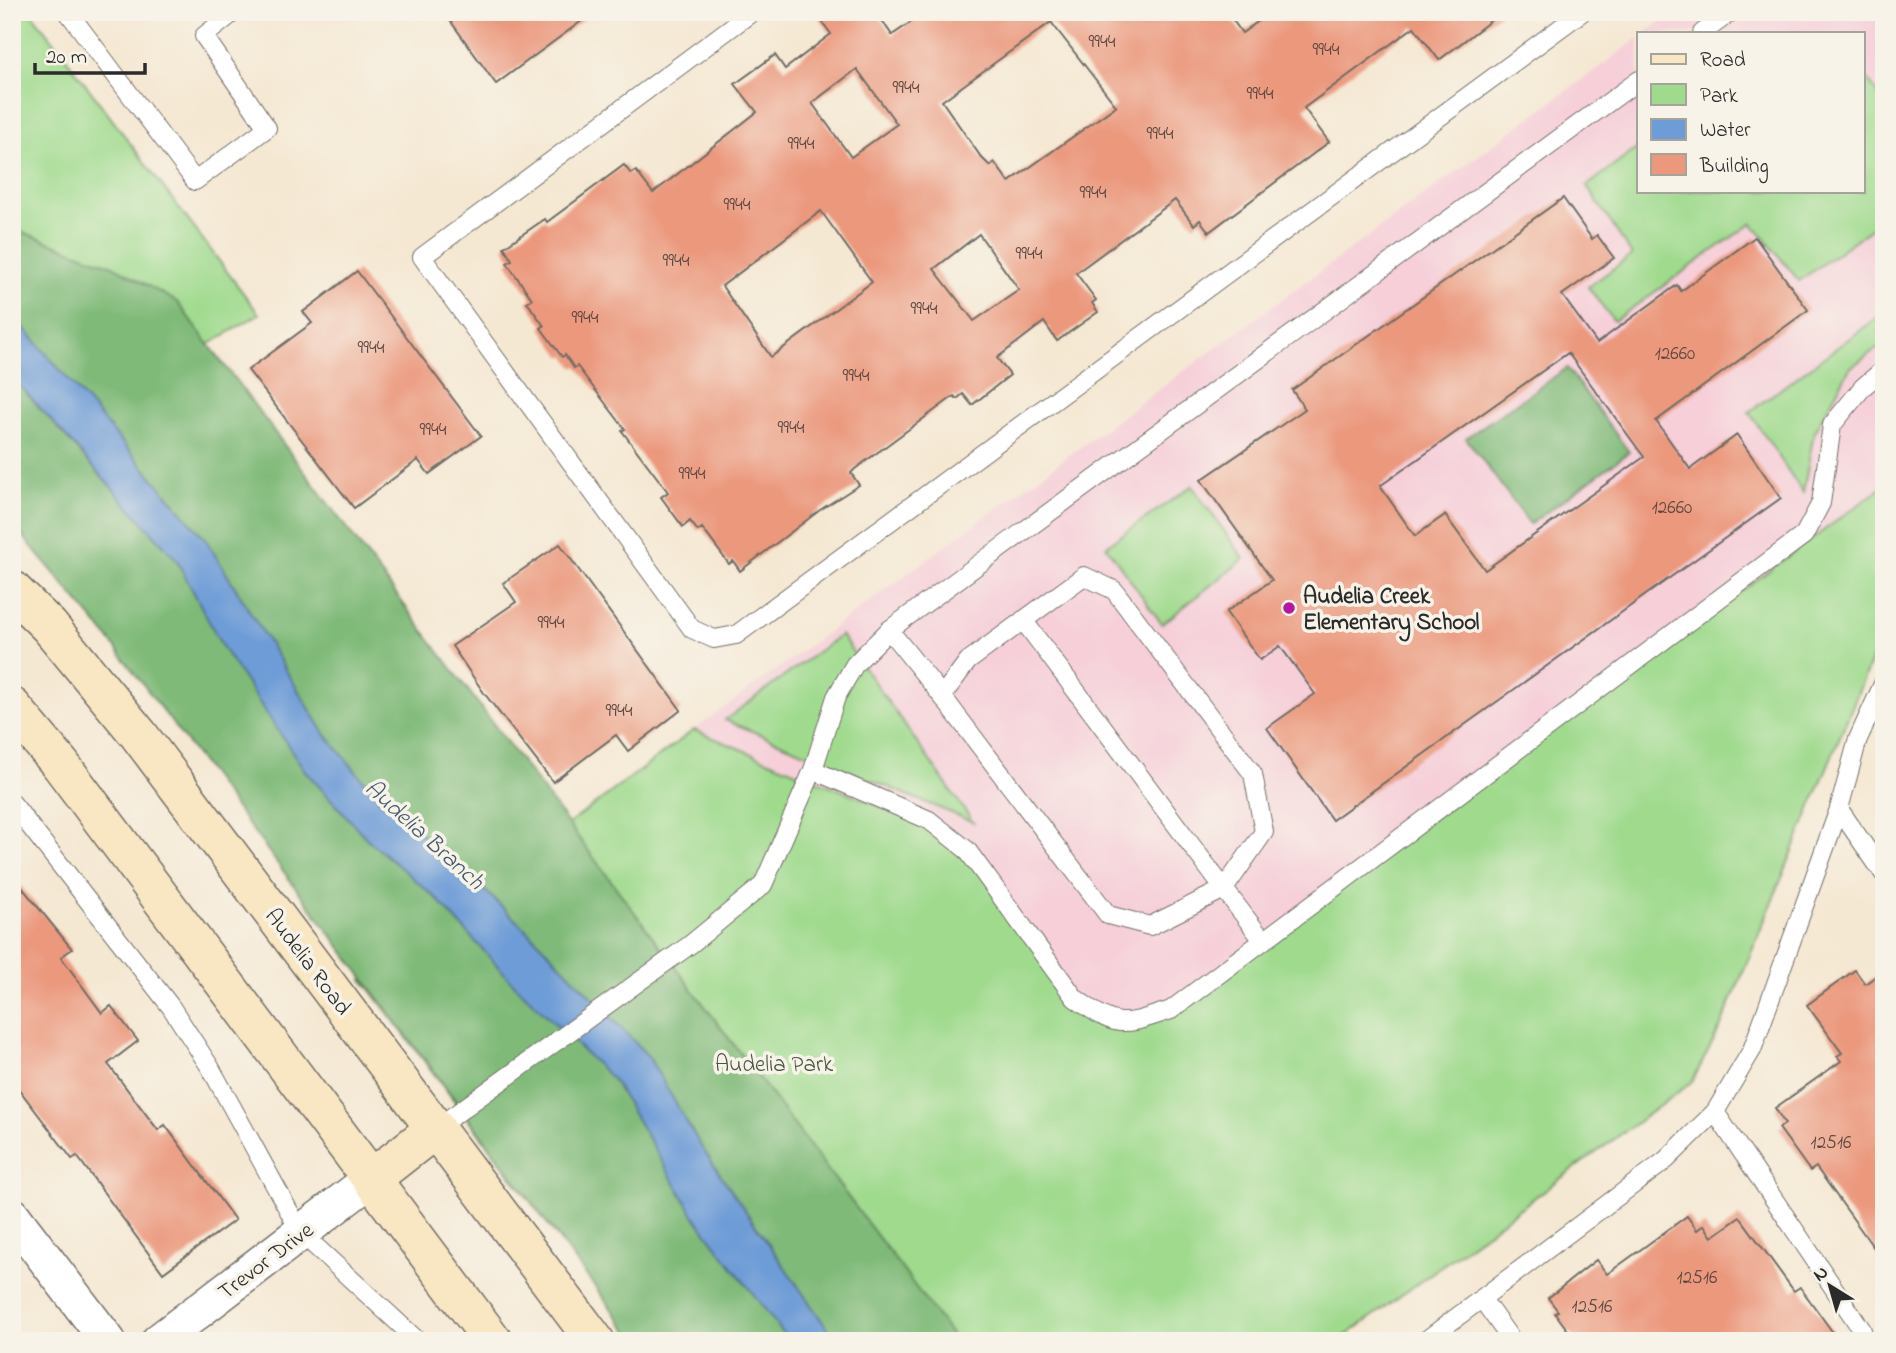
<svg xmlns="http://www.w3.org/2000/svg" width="1896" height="1353" viewBox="0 0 1896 1353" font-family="'Indie Flower',sans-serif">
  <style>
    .built { fill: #f6cfd9 }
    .green { fill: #9fda8d; stroke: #65825c; stroke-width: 2 }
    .forest { fill: #7fba78; stroke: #557252; stroke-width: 2 }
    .water { fill: #6e9cd7; stroke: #4c6481; stroke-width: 2 }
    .building { fill: #eb987d; fill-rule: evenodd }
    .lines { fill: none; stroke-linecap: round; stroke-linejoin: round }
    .lane-casing { stroke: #726d66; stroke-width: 20 }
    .street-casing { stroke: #726d66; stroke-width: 38 }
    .secondary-casing { stroke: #726d66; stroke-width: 41 }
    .lane { stroke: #fff; stroke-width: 18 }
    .street { stroke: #fff; stroke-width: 35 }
    .secondary { stroke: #f9e7c3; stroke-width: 38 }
    .poi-dot { fill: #b5179e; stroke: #f7f3e8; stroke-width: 2.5 }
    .labels { text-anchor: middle; stroke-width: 7; stroke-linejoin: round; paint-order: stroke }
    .number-label { font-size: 19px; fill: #5b4640 }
    .poi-label { font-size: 23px; font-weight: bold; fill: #2b2b2b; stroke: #f7f3e8; text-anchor: start }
    .street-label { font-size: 23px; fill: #2b2b2b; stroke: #f7f3e8 }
    .park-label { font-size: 23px; fill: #485744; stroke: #f7f3e8 }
    .water-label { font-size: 24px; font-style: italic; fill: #465870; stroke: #f7f3e8 }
  </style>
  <rect width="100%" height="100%" fill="#f7f3e8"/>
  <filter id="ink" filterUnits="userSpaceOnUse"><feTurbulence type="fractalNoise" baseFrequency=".0143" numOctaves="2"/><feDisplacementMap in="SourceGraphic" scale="14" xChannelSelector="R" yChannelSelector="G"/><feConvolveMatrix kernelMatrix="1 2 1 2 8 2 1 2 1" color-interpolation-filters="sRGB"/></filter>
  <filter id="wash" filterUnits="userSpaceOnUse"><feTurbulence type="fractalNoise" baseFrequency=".00686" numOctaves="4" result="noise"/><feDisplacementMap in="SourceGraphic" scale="28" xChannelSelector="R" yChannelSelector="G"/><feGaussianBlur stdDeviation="1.57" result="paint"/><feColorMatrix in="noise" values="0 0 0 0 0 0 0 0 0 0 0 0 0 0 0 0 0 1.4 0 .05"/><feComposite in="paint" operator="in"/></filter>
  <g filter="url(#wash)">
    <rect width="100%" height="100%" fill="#f5e8d3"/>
    <polygon class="built" points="1674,12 1884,12 1884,423 1880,427 1884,433 1884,486 1171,1011 1120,1026 1070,994 869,799 694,730 1639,38 1639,191 1863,191 1863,33 1645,33"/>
    <g class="green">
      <polygon points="12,12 31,12 259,314 12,464"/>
      <polygon points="1863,73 1884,102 1884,219 1799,281 1752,223 1614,321 1588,287 1632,255 1587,186 1639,147 1639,191 1863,191"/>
      <polygon points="1884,313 1884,343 1850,368 1814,432 1803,493 1749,412"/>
      <polygon points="1192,486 1244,559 1162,624 1106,546"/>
      <polygon points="1884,486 1884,629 1721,1026 1692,1082 1339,1341 636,1341 362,979 694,730 958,838 1070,994 1120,1026 1171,1011"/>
      <polygon points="841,635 973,822 725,720"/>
    </g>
    <g class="forest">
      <polygon points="12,228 113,266 177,302 956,1341 636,1341 106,635 12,523"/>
      <polygon points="1567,368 1629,452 1530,524 1466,438"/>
    </g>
    <polygon class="water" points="12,314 206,540 325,734 380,800 454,861 541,944 648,1056 702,1148 836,1341 789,1341 697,1220 613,1080 512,982 437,899 367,839 305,771 223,648 176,559 12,377"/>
    <g id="blocks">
      <g class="building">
        <polygon points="444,12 594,12 496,84"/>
        <path d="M815 12H876L892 35 926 12H1227L1242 33 1271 12H1502L1439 60 1414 27 1304 108 1329 142 1209 232 1200 220 1194 225 1175 200 1076 273 1096 300 1092 303 1098 312 1057 341 1044 322 997 358 1010 375 972 405 963 394 957 399 954 396 855 469 851 473 859 485 820 510 740 571 733 561 729 564 702 528 698 531 690 521 683 527 661 497 668 492 622 431 625 429 577 366 574 368 565 355 562 357 541 328 544 326 527 302 532 299 507 263 512 260 504 247 545 219 547 222 624 165 631 174 636 171 653 193 757 112 735 84 775 55 785 69 831 34ZM1051 22 1116 106 1009 182 994 162 990 166 981 157 942 101ZM857 69 897 124 851 157 812 103ZM821 211 872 282 771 357 722 286ZM979 234 1019 290 974 321 934 269Z"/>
        <path d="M1563 198 1592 239 1597 235 1614 258 1562 295 1597 343 1677 285 1681 291 1755 237 1808 310 1656 421 1690 469 1737 435 1781 498 1332 820 1267 728 1315 694 1280 646 1260 660 1226 612 1272 580 1201 480 1305 409 1292 390ZM1568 353 1644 457 1485 570 1445 515 1415 536 1380 486Z"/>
        <polygon points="357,271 481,436 429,474 418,460 354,508 248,370 312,323 303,312"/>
        <polygon points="560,544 681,710 628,751 616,735 553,782 484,693 452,646 516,602 503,583"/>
        <polygon points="12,875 72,949 61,957 102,1013 111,1006 138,1041 108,1064 158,1130 165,1125 235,1220 163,1273 77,1156 72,1159 12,1080"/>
        <polygon points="1855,970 1865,984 1884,970 1884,1262 1816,1167 1810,1171 1779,1128 1785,1124 1775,1108 1841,1061 1837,1056 1842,1053 1807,1005"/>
        <polygon points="1687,1216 1697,1230 1704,1225 1712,1237 1740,1217 1794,1291 1800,1287 1839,1341 1576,1341 1555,1313 1558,1311 1548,1298 1596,1260 1607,1274"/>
      </g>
    </g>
  </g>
  <g filter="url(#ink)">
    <use href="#blocks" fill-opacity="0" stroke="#726d66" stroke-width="2"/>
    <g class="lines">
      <defs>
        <g id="lane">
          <polyline points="68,12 195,181 267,128 204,36 234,12"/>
          <polyline points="752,12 422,257 692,629 714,639 736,635 1582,12"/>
          <polyline points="1702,33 1731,12"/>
          <polyline points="1023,620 1224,889 1150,926 1108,915 942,696 968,661 1084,576 1114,590 1253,774 1264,832 1224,889 1262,939"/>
          <polyline points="889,630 942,696"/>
          <path d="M813 770 929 820 967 850 1075 998C1119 1030 1122 1026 1171 1010L1804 535 1821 503 1832 425 1863 387 1884 369"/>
          <polyline points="12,803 171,1007 210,1067 301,1233 418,1341"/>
          <polyline points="1839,809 1884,874"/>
          <polyline points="1715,1112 1862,1330"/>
          <polyline points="435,1129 691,944 763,885 813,770 836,697 855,664 889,630 1639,80"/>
          <polyline points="1482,1299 1512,1341"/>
          <polyline points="1425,1341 1666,1160 1715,1112 1752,1050 1839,809 1858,739 1884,682"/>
        </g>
        <g id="street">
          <polyline points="12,1215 108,1341"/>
          <polyline points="159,1341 371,1179"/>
        </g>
        <g id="secondary">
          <polyline points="12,590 49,626 139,735 595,1341"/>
          <polyline points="12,707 61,765 493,1341"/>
          <polyline points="371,1179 435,1129"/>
        </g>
      </defs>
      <use href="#lane" class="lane-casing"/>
      <use href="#street" class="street-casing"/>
      <use href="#secondary" class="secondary-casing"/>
      <use href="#lane" class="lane"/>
      <use href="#street" class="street"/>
      <use href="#secondary" class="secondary"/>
    </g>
  </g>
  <circle class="poi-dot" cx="1289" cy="608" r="7"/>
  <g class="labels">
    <g class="number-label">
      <text x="1102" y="47">9944</text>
      <text x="1326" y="55">9944</text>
      <text x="906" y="93">9944</text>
      <text x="1260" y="99">9944</text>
      <text x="1160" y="139">9944</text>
      <text x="801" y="149">9944</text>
      <text x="1093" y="198">9944</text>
      <text x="737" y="210">9944</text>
      <text x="1029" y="259">9944</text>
      <text x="676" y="266">9944</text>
      <text x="924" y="314">9944</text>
      <text x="585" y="323">9944</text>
      <text x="371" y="353">9944</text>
      <text x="1675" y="359">12660</text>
      <text x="856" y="381">9944</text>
      <text x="791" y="433">9944</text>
      <text x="433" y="435">9944</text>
      <text x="692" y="479">9944</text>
      <text x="1672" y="513">12660</text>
      <text x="551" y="628">9944</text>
      <text x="619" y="716">9944</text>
      <text x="1831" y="1148">12516</text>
      <text x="1697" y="1283">12516</text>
      <text x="1592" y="1312">12516</text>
    </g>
    <g class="poi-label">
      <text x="1303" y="603">Audelia Creek<tspan x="1303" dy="26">Elementary School</tspan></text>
    </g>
    <g class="street-label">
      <text transform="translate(309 961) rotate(53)" y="8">Audelia Road</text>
      <text transform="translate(265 1260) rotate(-37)" y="8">Trevor Drive</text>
    </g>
    <g class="park-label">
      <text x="774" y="1071">Audelia Park</text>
    </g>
    <g class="water-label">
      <text transform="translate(425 834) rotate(42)" y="8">Audelia Branch</text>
    </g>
  </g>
  <rect width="1896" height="1353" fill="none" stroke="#f7f3e8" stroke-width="42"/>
  <rect x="1637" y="32" width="228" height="161" fill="#f7f3e8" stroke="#a5a39c" stroke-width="2"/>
  <rect x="1651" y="54" width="35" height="10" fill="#f9e7c3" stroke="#a5a39c" stroke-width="2"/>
  <text x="1700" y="66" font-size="21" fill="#2b2b2b">Road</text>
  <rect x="1651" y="84" width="35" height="21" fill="#9fda8d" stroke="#a5a39c" stroke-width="2"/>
  <text x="1700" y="102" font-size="21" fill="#2b2b2b">Park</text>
  <rect x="1651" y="119" width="35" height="21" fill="#6e9cd7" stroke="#a5a39c" stroke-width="2"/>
  <text x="1700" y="136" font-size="21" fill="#2b2b2b">Water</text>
  <rect x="1651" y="154" width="35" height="21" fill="#eb987d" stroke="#a5a39c" stroke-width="2"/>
  <text x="1700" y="172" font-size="21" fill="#2b2b2b">Building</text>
  <g transform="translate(1830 1286) rotate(323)" stroke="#f7f3e8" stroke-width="5" paint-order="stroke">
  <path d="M0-5L12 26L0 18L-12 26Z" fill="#2b2b2b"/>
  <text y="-10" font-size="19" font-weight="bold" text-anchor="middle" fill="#2b2b2b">N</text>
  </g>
  <path d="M35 63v10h110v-10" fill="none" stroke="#2b2b2b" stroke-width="3.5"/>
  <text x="46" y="63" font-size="21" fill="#2b2b2b" stroke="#f7f3e8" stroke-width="5" paint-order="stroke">20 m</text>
</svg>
